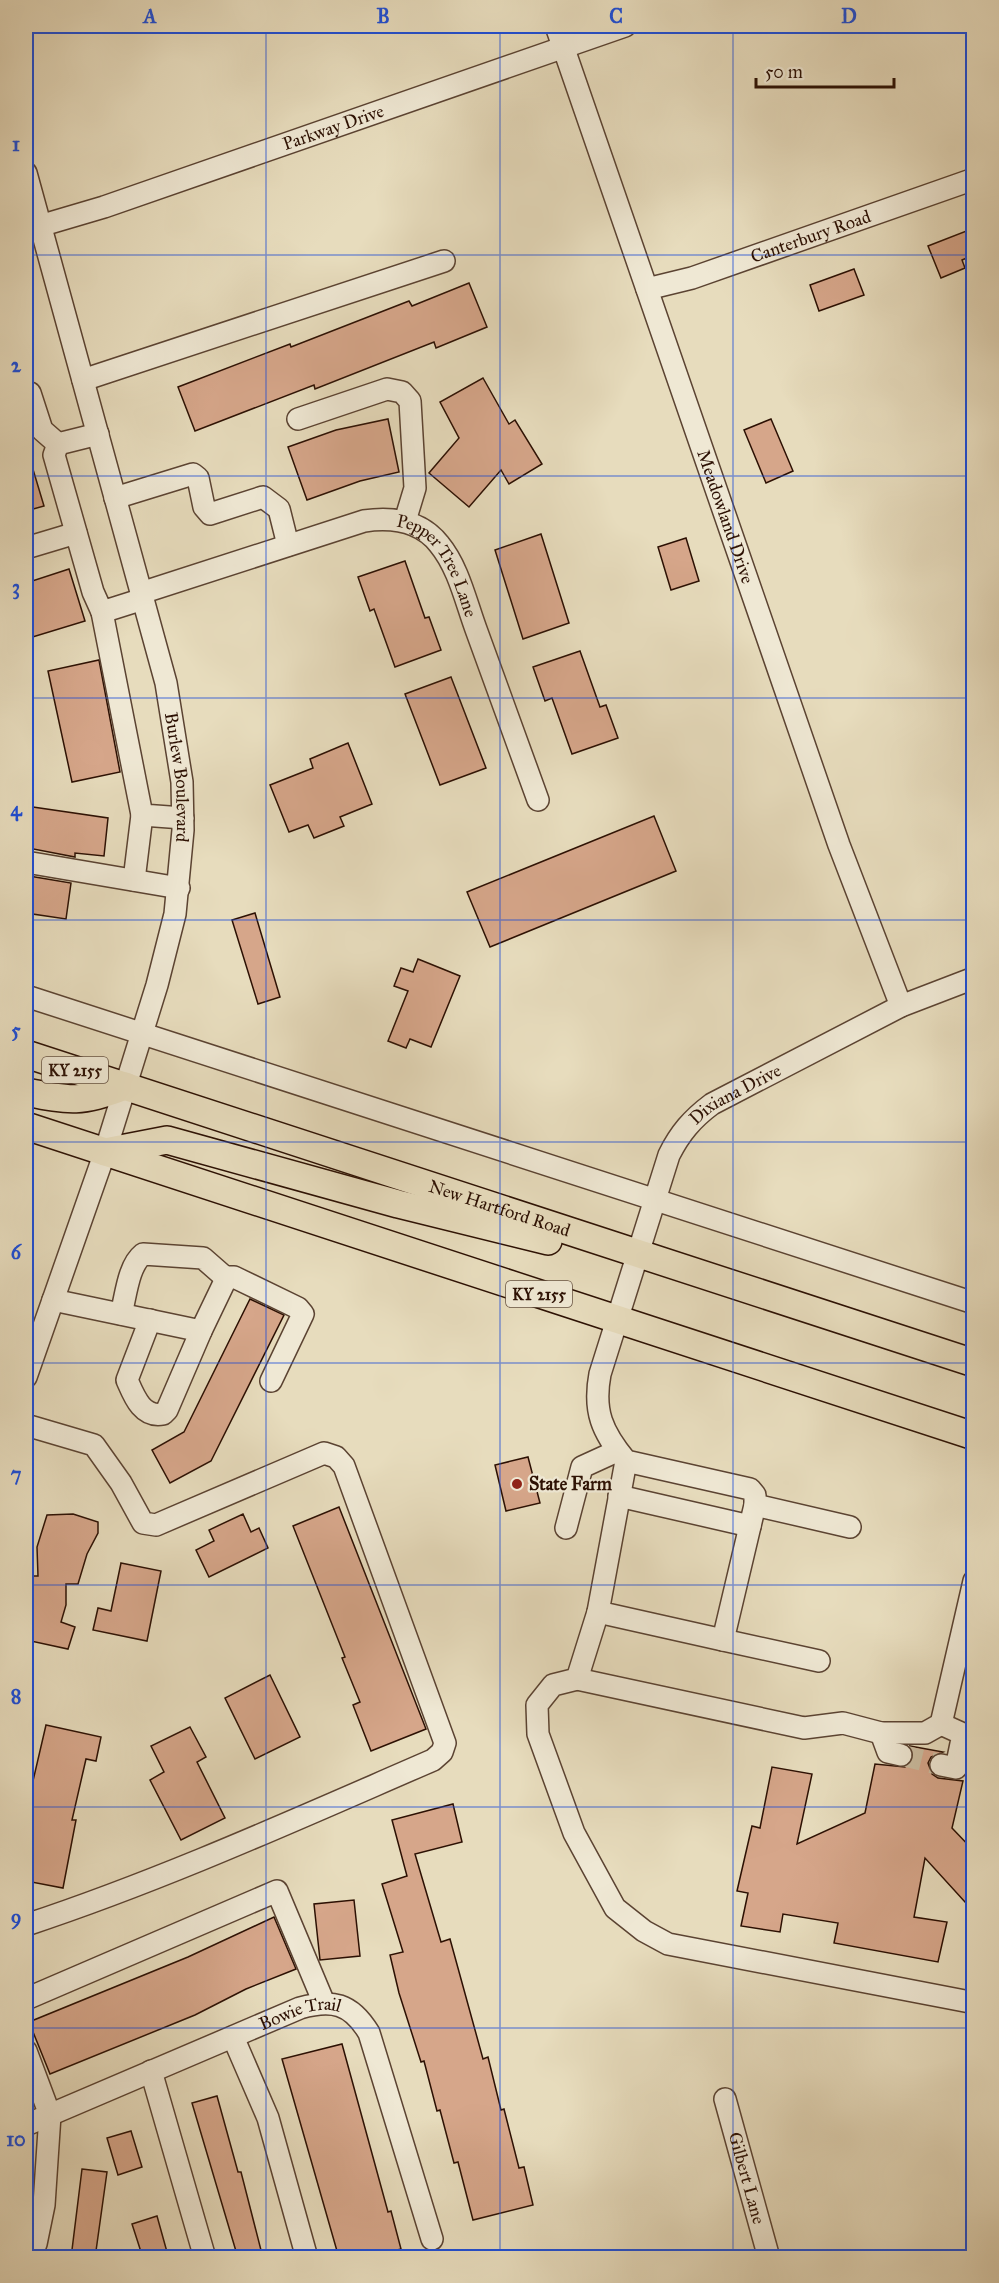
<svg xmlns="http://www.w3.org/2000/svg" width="999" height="2283" viewBox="0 0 999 2283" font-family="'IM FELL Great Primer',serif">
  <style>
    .building { fill: #d6a68a; stroke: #2c1003; stroke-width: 1.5 }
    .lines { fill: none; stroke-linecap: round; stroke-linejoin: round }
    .minor-tunnel { stroke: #cbbda1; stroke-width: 21; stroke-dasharray: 21 10; stroke-linecap: butt }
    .minor-casing { stroke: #5b4332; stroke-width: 24 }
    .major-casing { stroke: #2c1003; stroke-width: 30 }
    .minor { stroke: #efe8d4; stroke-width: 21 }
    .major { stroke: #e7dcbd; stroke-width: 27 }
    .grid { fill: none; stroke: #1d4ed8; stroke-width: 1.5; stroke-opacity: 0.55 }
    .poi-dot { fill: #8f2418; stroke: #efe8d4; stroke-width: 2 }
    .labels { text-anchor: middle; stroke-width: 4.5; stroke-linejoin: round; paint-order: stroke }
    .shield { fill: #efe8d4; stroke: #665142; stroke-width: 1.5 }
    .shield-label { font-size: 16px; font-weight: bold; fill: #2c1003 }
    .street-label { font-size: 18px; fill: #2c1003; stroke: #efe8d4 }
    .poi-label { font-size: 18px; font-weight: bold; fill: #2c1003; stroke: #efe8d4; text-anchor: start }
    .neatline { fill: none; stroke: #1d4ed8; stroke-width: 2 }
    .grid-label { font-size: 20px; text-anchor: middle; font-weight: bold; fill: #1d4ed8 }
  </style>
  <rect width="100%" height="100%" fill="#e7dcbd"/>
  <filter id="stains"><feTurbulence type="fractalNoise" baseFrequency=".00333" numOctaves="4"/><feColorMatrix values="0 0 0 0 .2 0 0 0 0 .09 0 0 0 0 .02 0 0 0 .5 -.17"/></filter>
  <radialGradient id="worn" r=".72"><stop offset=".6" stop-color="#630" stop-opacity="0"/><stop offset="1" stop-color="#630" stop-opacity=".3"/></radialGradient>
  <g class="building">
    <polygon points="974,228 974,255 962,260 965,268 941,278 928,246"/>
    <polygon points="854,269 864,295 819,311 810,285"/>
    <polygon points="469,283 487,327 436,348 434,342 315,389 314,385 195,431 178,387 290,344 291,347 409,301 412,306"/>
    <polygon points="483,378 509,424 515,420 542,464 509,484 501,470 469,507 429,473 459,438 440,402"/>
    <polygon points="388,419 399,472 360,481 307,500 288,447 336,430"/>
    <polygon points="771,419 793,471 766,483 744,430"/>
    <polygon points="29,456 44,506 26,511 26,457"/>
    <polygon points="541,534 569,623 523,639 495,550"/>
    <polygon points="686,538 699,581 671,590 658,547"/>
    <polygon points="405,561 425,618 429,617 441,650 395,667 374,609 370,611 358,577"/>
    <polygon points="69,569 85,621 26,639 26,583"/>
    <polygon points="580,651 600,707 606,705 618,738 572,754 552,698 545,701 533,667"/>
    <polygon points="99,660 120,772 72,782 48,671"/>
    <polygon points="451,677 486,768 440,785 405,694"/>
    <polygon points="348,743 372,804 340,817 344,826 314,838 308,825 289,832 270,785 313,768 310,759"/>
    <polygon points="26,806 108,818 104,856 75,853 75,857 28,848 29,834 26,834"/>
    <polygon points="654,816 676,871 490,947 467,892"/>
    <polygon points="29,876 71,883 66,919 26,913"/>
    <polygon points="255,913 280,997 258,1004 232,920"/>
    <polygon points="418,959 460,976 431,1047 410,1039 406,1048 388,1041 408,991 394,986 401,968 413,972"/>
    <polygon points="250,1299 284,1315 211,1461 170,1483 152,1450 184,1432"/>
    <polygon points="528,1457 540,1503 506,1511 495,1465"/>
    <polygon points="339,1507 426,1729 371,1751 353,1705 360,1702 342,1658 345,1657 293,1526"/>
    <polygon points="73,1514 98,1522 98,1533 87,1554 78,1584 66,1584 66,1605 61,1622 75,1627 68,1649 26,1640 26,1576 38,1576 37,1547 47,1515"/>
    <polygon points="243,1514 251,1532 259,1528 268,1548 209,1577 196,1550 214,1541 209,1530"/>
    <polygon points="121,1563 161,1571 147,1641 93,1630 98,1608 111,1611"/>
    <polygon points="270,1675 300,1737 255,1759 225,1698"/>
    <polygon points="46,1725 101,1737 96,1761 86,1759 72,1820 76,1820 63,1888 26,1881 26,1811"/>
    <polygon points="190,1727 206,1757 197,1762 225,1818 181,1840 150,1780 164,1772 151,1746"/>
    <polygon points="910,1746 943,1752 931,1757 928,1763 932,1774 938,1778 963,1781 952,1828 974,1851 974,1894 965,1902 925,1858 914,1917 947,1922 938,1962 834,1943 838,1923 783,1914 780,1932 741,1926 748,1893 737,1891 752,1826 760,1828 772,1767 812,1774 797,1844 865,1813 875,1764 905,1767 913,1757"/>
    <polygon points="453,1804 462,1842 415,1854 441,1942 450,1939 483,2059 488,2057 501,2110 504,2109 519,2168 524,2167 533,2205 473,2220 458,2162 454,2163 440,2110 437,2111 424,2061 421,2062 399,1993 390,1955 403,1952 382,1884 407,1876 392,1820"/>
    <polygon points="354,1900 360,1956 320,1960 314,1904"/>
    <polygon points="274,1917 296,1969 246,1989 195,2015 50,2074 29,2022 188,1957"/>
    <polygon points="342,2044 388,2212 391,2211 401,2249 367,2258 339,2258 282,2059"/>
    <polygon points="217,2096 238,2172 241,2172 263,2258 238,2258 192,2103"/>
    <polygon points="131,2131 142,2167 118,2175 107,2138"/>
    <polygon points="82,2169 107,2172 95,2258 71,2258"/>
    <polygon points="157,2216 167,2252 143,2258 132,2224"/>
  </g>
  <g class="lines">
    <polyline class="minor-tunnel" points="901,1755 941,1765"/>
    <defs>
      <g id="minor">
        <path id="s1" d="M556 26 839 845 901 1006"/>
        <path id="s2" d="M26 173 166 683 182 782 183 830 175 914 157 985 105 1152 26 1377"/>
        <path id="s3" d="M26 230 104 207 625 26"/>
        <path id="s4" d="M647 289 692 278 974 179"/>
        <polyline points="83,380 444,261"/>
        <polyline points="30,393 42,430 58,444"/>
        <polyline points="298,419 387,389 402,392 410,401 415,488 405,521"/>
        <polyline points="98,434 58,444 54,455 93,592 102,612 143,599"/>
        <polyline points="115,498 193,474 198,478 204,507 210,514 263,497 279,509 288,545"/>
        <polyline points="26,548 76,533"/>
        <path id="s5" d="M141 593 364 521C392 517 420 520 439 544 459 568 466 603 477 632 497 688 518 744 538 800"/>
        <polyline points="102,612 142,815 183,818"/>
        <polyline points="26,862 179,888"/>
        <polyline points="134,880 142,815"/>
        <polyline points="26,996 974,1303"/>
        <polyline points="53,1300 201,1331 225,1281 228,1277 234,1277 298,1308 303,1314 271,1381"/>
        <path d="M121 1314C126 1296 128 1266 143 1254L203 1258 227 1279"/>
        <path d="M150 1320 127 1380C134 1396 142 1418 163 1414L167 1410 201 1331"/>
        <path d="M26 1425 94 1445 121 1483 143 1523 156 1525 324 1453 336 1457 344 1466 445 1743 442 1752 433 1760C299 1818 165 1879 26 1925"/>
        <path id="s6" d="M626 1461 598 1612 723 1640 755 1505V1495L750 1489 626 1461C602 1432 593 1411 600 1374L669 1155C680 1133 692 1119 712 1104L901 1006 974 978"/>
        <polyline points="619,1496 750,1526"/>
        <polyline points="755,1505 850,1527"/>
        <polyline points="566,1528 582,1467 617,1451"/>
        <polyline points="598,1612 577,1679 553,1685 537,1705 538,1734 574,1833 615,1908 644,1931 668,1944 970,2002"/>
        <polyline points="723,1640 819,1661"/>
        <polyline points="577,1679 804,1728 843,1723 881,1733 925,1733 941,1724 974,1581"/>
        <polyline points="941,1724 963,1734 956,1768 941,1765"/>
        <polyline points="881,1733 888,1752 901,1755"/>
        <polyline points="26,1999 277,1891 324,2003"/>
        <polyline points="233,2037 268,2118 307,2258"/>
        <polyline points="26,2051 50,2115 44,2205 36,2244 26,2254"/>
        <polyline points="151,2071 205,2258"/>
        <path id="s7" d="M725 2099 769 2258"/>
        <path id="s8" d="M26 2125 300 2008C332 1999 351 2003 369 2033L432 2239"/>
      </g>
      <g id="major">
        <path id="s9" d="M26 1054 974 1363"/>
        <path d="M26 1092C70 1101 82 1103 125 1086"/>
        <polyline points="26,1126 974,1436"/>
        <polyline points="105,1152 167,1140 398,1204 548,1241"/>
      </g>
    </defs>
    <use href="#minor" class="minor-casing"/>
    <use href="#major" class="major-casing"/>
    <use href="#minor" class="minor"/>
    <use href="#major" class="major"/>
  </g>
  <path class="grid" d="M266 26V2258M500 26V2258M733 26V2258M26 255H974M26 476H974M26 698H974M26 920H974M26 1142H974M26 1363H974M26 1585H974M26 1807H974M26 2028H974"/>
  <circle class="poi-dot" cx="517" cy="1484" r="6"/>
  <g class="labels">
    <g class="shield">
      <rect x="42" y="1057" width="66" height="26" rx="4.5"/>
      <rect x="506" y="1281" width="66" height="26" rx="4.5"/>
    </g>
    <g class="shield-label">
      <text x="75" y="1076">KY 2155</text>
      <text x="539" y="1300">KY 2155</text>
    </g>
    <g class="street-label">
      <text dy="6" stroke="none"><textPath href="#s3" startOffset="324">Parkway Drive</textPath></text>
      <text dy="6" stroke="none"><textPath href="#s4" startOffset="172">Canterbury Road</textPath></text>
      <text dy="6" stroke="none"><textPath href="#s1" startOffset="519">Meadowland Drive</textPath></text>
      <text dy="6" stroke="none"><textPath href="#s5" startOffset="332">Pepper Tree Lane</textPath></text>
      <text dy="6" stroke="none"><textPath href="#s2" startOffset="624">Burlew Boulevard</textPath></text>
      <text dy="6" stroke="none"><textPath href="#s6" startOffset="982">Dixiana Drive</textPath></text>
      <text dy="6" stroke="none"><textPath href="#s9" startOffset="498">New Hartford Road</textPath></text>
      <text dy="6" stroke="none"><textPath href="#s8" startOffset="297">Bowie Trail</textPath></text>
      <text dy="6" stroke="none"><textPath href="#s7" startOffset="82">Gilbert Lane</textPath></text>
    </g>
    <g class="poi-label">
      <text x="529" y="1490">State Farm</text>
    </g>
  </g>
  <rect width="999" height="2283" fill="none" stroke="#e7dcbd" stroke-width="66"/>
  <path d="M756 78v9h138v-9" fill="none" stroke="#2c1003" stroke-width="3"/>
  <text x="765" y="78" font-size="18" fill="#2c1003" stroke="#efe8d4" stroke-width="4.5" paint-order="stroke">50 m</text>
  <rect x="33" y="33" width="933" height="2217" class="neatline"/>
  <g class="grid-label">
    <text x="150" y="23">A</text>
    <text x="383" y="23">B</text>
    <text x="616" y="23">C</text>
    <text x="849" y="23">D</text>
    <text x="16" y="151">1</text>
    <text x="16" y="372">2</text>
    <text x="16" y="594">3</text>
    <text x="16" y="816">4</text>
    <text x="16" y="1037">5</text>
    <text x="16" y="1259">6</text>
    <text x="16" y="1481">7</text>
    <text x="16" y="1703">8</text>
    <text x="16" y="1924">9</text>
    <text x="16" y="2146">10</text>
  </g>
  <rect width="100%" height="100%" filter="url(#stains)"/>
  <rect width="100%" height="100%" fill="url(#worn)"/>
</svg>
